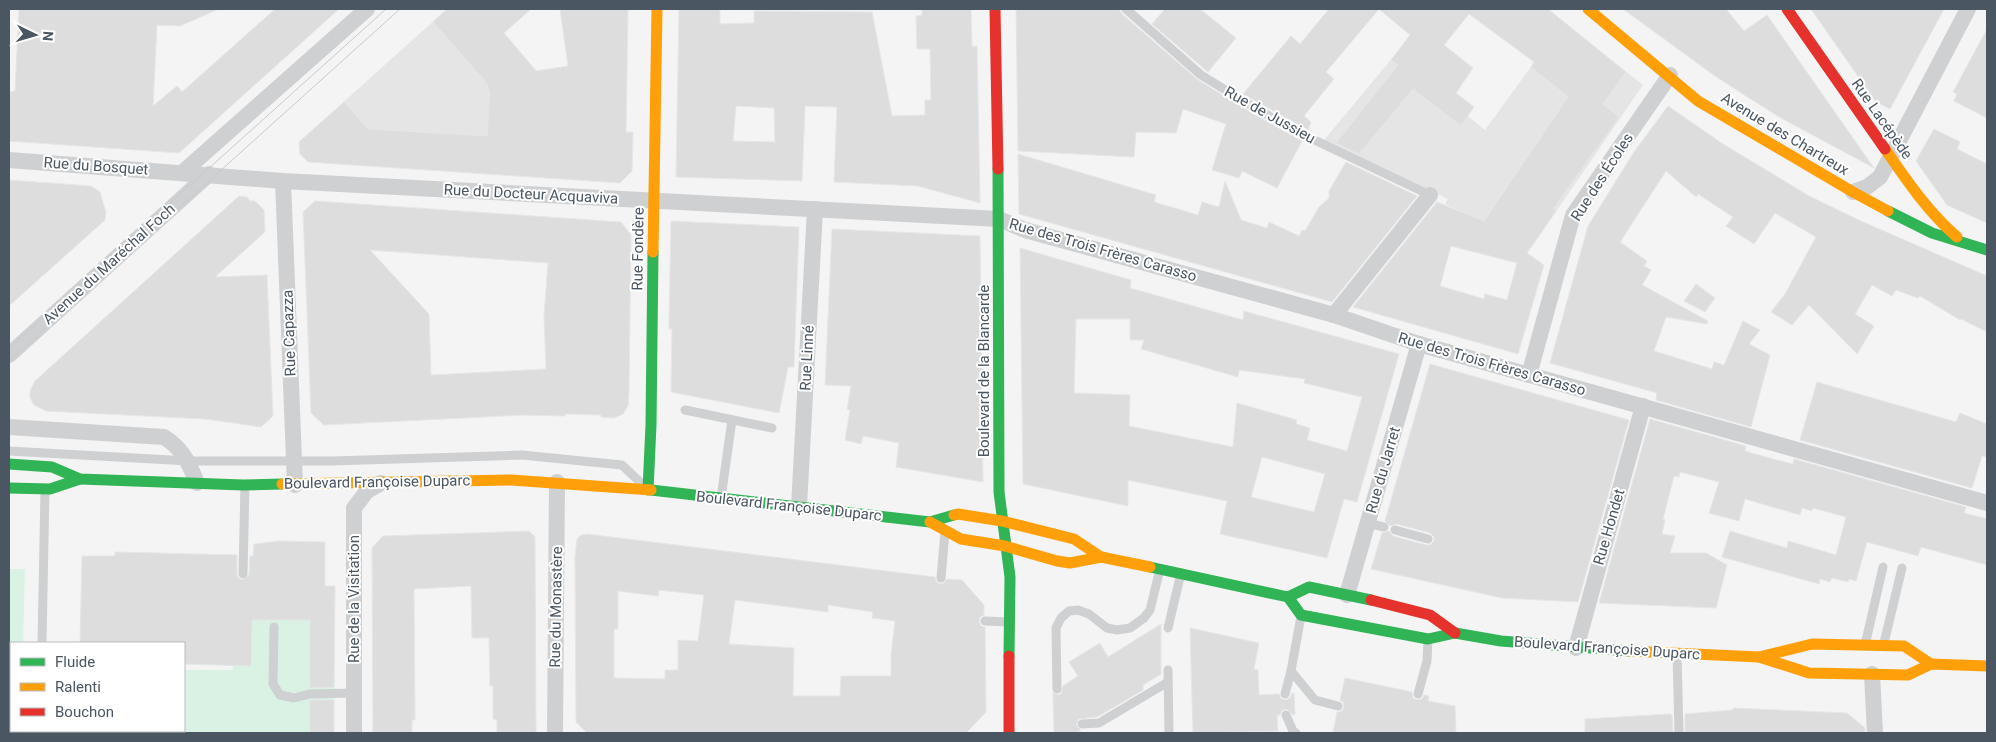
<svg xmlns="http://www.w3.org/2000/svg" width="1996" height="742" viewBox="0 0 1996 742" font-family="Roboto,sans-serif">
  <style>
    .education { fill: #e6e5e6 }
    .green { fill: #d9f2e3 }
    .building { fill: #ddddde; stroke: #e5e6e7; fill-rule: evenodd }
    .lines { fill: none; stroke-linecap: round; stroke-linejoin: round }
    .lane { stroke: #ced0d2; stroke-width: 9 }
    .street { stroke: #ced0d2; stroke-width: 16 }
    .fast { stroke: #30b455; stroke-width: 11 }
    .slow { stroke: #ff9f0a; stroke-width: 11 }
    .jam { stroke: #e5322d; stroke-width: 11 }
    .tram { stroke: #c9cacc; stroke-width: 1 }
    .labels { text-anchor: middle; stroke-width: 4; stroke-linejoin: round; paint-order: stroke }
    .street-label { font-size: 15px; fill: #4a5661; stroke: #fff }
  </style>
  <rect width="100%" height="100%" fill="#f4f4f4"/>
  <g class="education">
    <polygon points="447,9 483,9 536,70 531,176 308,162 300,154 299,142"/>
    <polygon points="1601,52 1643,85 1533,245 1445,204 1448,199 1324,140 1394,56 1485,130 1531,67 1568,97"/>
  </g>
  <g class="green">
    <polygon points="9,569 25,569 23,643 11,643 11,654 9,654"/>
    <polygon points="251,620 335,620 334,733 22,733 22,731 184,731 184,670 232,670"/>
  </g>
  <g class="building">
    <polygon points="19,9 219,9 180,26 157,25 153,106 177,86 182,92 275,9 339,9 179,153 9,141 9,92 15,91"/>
    <polygon points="447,9 531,9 504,33 536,71 568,66 560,9 628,9 626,132 633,132 632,171 620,183 308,162 300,154 299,142 344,102 368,129 487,136 490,92 486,82 433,22"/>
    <path d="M679 9H720V24L754 23V11L872 12 892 116 925 115V100H931L930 49H917L916 16 922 15V9H971L972 47 977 46 980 203 918 186 834 182 837 107 805 106 802 181 676 177ZM736 106 774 108 775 142 733 141Z"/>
    <polygon points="1016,9 1119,9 1122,14 1198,80 1252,113 1302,141 1277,188 1242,171 1239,178 1212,170 1226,124 1183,109 1176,133 1136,132 1134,157 1018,151"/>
    <polygon points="1165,9 1200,9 1236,38 1208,72 1152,24"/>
    <path d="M1329 9H1548L1626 72 1603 104 1619 117 1553 209 1556 211 1527 253 1544 265 1518 354 1353 307 1437 202 1484 221 1568 97 1531 67 1534 62 1469 14 1444 45 1473 68 1456 93 1474 107 1461 126 1413 89 1359 154 1336 143 1398 65 1391 60 1410 35 1379 9 1326 72 1334 79 1304 116 1311 122 1308 130 1243 94 1291 36 1300 44ZM1451 246 1517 263 1507 300 1485 294 1484 299 1440 286Z"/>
    <polygon points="1623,9 1726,9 1744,31 1767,15 1874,168 1781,118 1749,98 1715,76"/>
    <polygon points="1811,9 1944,9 1890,109 1876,102"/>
    <polygon points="1987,29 1987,118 1954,101 1957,94 1953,92"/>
    <polygon points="1668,106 1723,144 1811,197 1861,221 1987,276 1987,332 1961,319 1960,320 1920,296 1918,298 1896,290 1892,296 1872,285 1855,314 1874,326 1857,354 1809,305 1792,325 1771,312 1785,294 1816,237 1775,213 1754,244 1726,226 1733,217 1698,194 1696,197 1666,171 1620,242 1647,261 1644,266 1651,270 1642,285 1708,321 1707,324 1666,317 1654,351 1712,369 1714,362 1724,365 1743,321 1760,330 1749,344 1770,355 1751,427 1656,400 1657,393 1550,363 1588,226 1634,152"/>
    <polygon points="1934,129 1960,142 1957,149 1987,164 1987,223 1947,205 1916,161"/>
    <polygon points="1018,154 1156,195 1154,202 1198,215 1202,202 1219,207 1225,181 1241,220 1267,228 1269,222 1299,236 1302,230 1305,231 1319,207 1329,198 1329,191 1346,162 1417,196 1332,302 1019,214"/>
    <polygon points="9,180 91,186 100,192 106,213 105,220 9,306"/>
    <polygon points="239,196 247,197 250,201 255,201 264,210 265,232 215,277 267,275 273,416 261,427 205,419 46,411 34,405 30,398 30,391 35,381"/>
    <path d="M315 201 621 222 631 235 629 391 628 406 623 414 614 418 601 417V415L565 414V416L523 415 324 425 311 413 303 212ZM370 250 548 263 544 316 546 369 431 375 429 314Z"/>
    <polygon points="671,221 799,227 794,367 788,367 779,413 671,392 672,329 669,329 669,319"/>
    <polygon points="832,229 980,236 983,482 896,467 899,443 863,436 861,444 845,440 850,410 847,409 851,386 825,385"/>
    <path d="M1020 248 1131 280 1130 288 1243 320 1244 311 1399 354 1357 502 1344 499 1327 558 1220 534 1227 501 1128 480V506L1023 484ZM1076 319H1130V340H1144L1141 349 1238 377 1239 370 1305 379 1304 383 1362 397 1347 451 1307 440 1310 428 1296 424 1297 420 1237 403 1233 447 1129 426 1130 395 1074 393ZM1262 457 1325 474 1314 512 1251 497Z"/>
    <polygon points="1696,284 1715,298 1705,312 1684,301"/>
    <polygon points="1430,364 1629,420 1578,602 1502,598 1371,569 1382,533 1389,531 1393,536 1426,545 1430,545 1434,541 1434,537 1430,533 1397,524 1390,526 1385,521"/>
    <polygon points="1817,382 1956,422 1960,413 1987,424 1987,457 1982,456 1972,488 1800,440"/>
    <polygon points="1650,419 1746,446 1745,451 1773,459 1793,464 1794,459 1966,507 1964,513 1987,519 1987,565 1921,547 1918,556 1867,542 1856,581 1849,579 1848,582 1832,578 1830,582 1820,579 1819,584 1722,557 1730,531 1787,548 1788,541 1836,555 1846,517 1813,508 1812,511 1802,508 1800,515 1745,499 1739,521 1709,513 1719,482 1680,472 1679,477 1674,476 1663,519 1665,520 1662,534 1675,536 1670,553 1706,553 1727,565 1716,608 1599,603"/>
    <polygon points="529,531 535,537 536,733 497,733 497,720 493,719 493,686 490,686 489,638 472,638 471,586 414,589 415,720 412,720 412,733 373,733 372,548 383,536"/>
    <path d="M587 534 935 577 936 581 940 584 944 583 947 579 962 580 984 605V615L980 617 979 621 981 626 985 627 986 712 966 733H587L576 722 575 558 577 539 581 535ZM659 590 704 595 698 641 678 640V670H665V679L614 678V629H618V591L658 596ZM735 600 828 612V605L873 612 872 618 895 621 891 655V676H841L840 696H793L794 648 729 644Z"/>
    <polygon points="279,541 325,542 325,586 335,586 334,687 310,688 310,620 252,620 251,666 184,664 184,643 80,643 82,556 115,556 115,552 237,555 237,577 243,580 249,575 250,556 253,556 254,544"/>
    <polygon points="1161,624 1161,674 1143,685 1143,690 1097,717 1078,719 1076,725 1081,730 1076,733 1054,733 1053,693 1057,695 1061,694 1063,686 1078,676 1069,662 1100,643 1108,657"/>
    <polygon points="1190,628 1259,643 1254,669 1258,670 1259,695 1279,694 1281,699 1286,700 1290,698 1292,693 1294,693 1295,714 1293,715 1287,709 1281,711 1280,715 1277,715 1278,731 1193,733"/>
    <polygon points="1345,678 1412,692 1413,698 1417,700 1422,699 1424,695 1429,696 1428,701 1455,706 1456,733 1333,733 1337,712 1342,711 1344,707 1343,702 1340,700"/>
    <rect x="310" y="700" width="24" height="33"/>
    <polygon points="1733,708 1847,713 1865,728 1865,733 1685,733 1685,714 1733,710"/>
    <polygon points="1670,714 1672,715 1673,733 1585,733 1585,719"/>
  </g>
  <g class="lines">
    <g class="lane">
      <polyline points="1126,9 1201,75 1255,108 1304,135 1430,195"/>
      <polyline points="685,410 772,428"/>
      <polyline points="9,451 189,461 332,461 522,455 622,465 642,484"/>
      <polyline points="721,498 732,420"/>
      <polyline points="1367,523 1384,527"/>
      <polyline points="1395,530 1428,539"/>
      <polyline points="243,574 245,485"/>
      <polyline points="941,578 945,532"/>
      <polyline points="1301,616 1291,671 1315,700 1338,706"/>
      <polyline points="985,621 1009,622"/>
      <polyline points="274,627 273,684 280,695 294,698 309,694 354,693"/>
      <polyline points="1168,628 1181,573"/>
      <polyline points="42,643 45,490"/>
      <polyline points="1884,643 1902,568"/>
      <polyline points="1865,645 1883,567"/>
      <polyline points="1677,654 1679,733"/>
      <polyline points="1168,670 1169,733"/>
      <polyline points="1057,689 1056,628 1061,618 1069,611 1078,610 1089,614 1107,628 1117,630 1130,628 1144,618 1150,610 1160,569"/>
      <polyline points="1285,694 1291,671"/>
      <polyline points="1418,694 1427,661 1428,640"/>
      <polyline points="1286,715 1293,731 1296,733"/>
      <polyline points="1082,724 1099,723 1168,682"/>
      <polyline points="41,733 41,731"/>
    </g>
    <g class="street">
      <polyline points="9,160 283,181 999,219 1025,230 1334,315 1419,344 1987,503"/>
      <polyline points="183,172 367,9"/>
      <polyline points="283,181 295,485"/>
      <polyline points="1853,192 1867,187 1880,177 1968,9"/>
      <polyline points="1334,315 1430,195"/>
      <polyline points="9,355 209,174"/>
      <polyline points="1529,375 1573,215 1670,75"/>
      <path d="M9 427 164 437C183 449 189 463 197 483"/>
      <polyline points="799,507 815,209"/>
      <polyline points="1347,595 1419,344"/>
      <polyline points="1576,648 1643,406"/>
      <polyline points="1872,674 1875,733"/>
      <polyline points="354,733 354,508 367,491 381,483"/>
      <polyline points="555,733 557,482"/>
    </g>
    <g class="fast">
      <polyline points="998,169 999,492 1010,577 1009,656"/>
      <polyline points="1888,211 1932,233 1987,250"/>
      <polyline points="9,464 52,467 80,479 243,485 282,484"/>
      <polyline points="9,488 50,489 80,479"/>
      <polyline points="648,490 651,425 653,252"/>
      <polyline points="651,490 930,522 954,515"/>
      <polyline points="1150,567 1288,597 1309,587 1371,600"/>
      <polyline points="1288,597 1301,615 1428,639 1455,633 1501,641 1629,651"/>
    </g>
    <g class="slow">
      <polyline points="1588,9 1698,101 1853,192 1888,211"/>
      <path d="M1885 149C1907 181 1928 212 1957 237"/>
      <polyline points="653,252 657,9"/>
      <polyline points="282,484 511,480 651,490"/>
      <polyline points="954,515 958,514 1002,521 1074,539 1101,557 1150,567"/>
      <polyline points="930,522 961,539 1005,546 1057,561 1070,563 1101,557"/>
      <polyline points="1629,651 1759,657 1809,673 1908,675 1931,664 1987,666"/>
      <polyline points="1759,657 1812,644 1904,646 1931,664"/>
    </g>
    <g class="jam">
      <polyline points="995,9 998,169"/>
      <polyline points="1787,9 1885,149"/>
      <polyline points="1371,600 1430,615 1455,633"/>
      <polyline points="1009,733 1009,656"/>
    </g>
    <g class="tram">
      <polyline points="9,348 386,9"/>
      <polyline points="9,361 400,9"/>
    </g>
  </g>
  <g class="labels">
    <g class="street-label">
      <text transform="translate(1270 115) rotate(29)" y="5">Rue de Jussieu</text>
      <text transform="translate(1882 119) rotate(55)" y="5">Rue Lacépède</text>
      <text transform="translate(1785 134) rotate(31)" y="5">Avenue des Chartreux</text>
      <text transform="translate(96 166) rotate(4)" y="5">Rue du Bosquet</text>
      <text transform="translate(1602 177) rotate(-57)" y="5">Rue des Écoles</text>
      <text transform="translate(531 194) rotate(3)" y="5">Rue du Docteur Acquaviva</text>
      <text transform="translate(638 249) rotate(-89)" y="5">Rue Fondère</text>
      <text transform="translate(1103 250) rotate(16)" y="5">Rue des Trois Frères Carasso</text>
      <text transform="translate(109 264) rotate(-42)" y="5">Avenue du Maréchal Foch</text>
      <text transform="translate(289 333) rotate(-92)" y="5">Rue Capazza</text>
      <text transform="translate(807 358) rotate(-87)" y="5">Rue Linné</text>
      <text transform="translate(1492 364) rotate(16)" y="5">Rue des Trois Frères Carasso</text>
      <text transform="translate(984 371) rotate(-90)" y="5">Boulevard de la Blancarde</text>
      <text transform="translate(1383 470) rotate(-74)" y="5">Rue du Jarret</text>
      <text transform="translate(377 482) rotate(-1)" y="5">Boulevard Françoise Duparc</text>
      <text transform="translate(789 506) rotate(6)" y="5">Boulevard Françoise Duparc</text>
      <text transform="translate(1609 527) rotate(-74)" y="5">Rue Hondet</text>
      <text transform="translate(354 599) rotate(-90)" y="5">Rue de la Visitation</text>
      <text transform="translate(556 607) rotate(-89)" y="5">Rue du Monastère</text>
      <text transform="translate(1607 648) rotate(4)" y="5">Boulevard Françoise Duparc</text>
    </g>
  </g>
  <rect width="1996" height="742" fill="none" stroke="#4a5661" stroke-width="20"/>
  <rect x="10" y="642" width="175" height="90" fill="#ffffff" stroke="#b7bbc0"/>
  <rect x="20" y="658" width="25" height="8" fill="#30b455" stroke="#b7bbc0"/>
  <text x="55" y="667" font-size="15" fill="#4a5661">Fluide</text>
  <rect x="20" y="683" width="25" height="8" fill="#ff9f0a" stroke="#b7bbc0"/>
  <text x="55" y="692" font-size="15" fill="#4a5661">Ralenti</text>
  <rect x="20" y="708" width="25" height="8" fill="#e5322d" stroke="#b7bbc0"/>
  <text x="55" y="717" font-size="15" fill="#4a5661">Bouchon</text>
  <g transform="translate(35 35) rotate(95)" stroke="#ffffff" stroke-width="4" paint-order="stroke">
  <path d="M0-4L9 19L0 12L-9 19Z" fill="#4a5661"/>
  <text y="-8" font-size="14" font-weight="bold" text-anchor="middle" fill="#4a5661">N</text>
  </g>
</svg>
